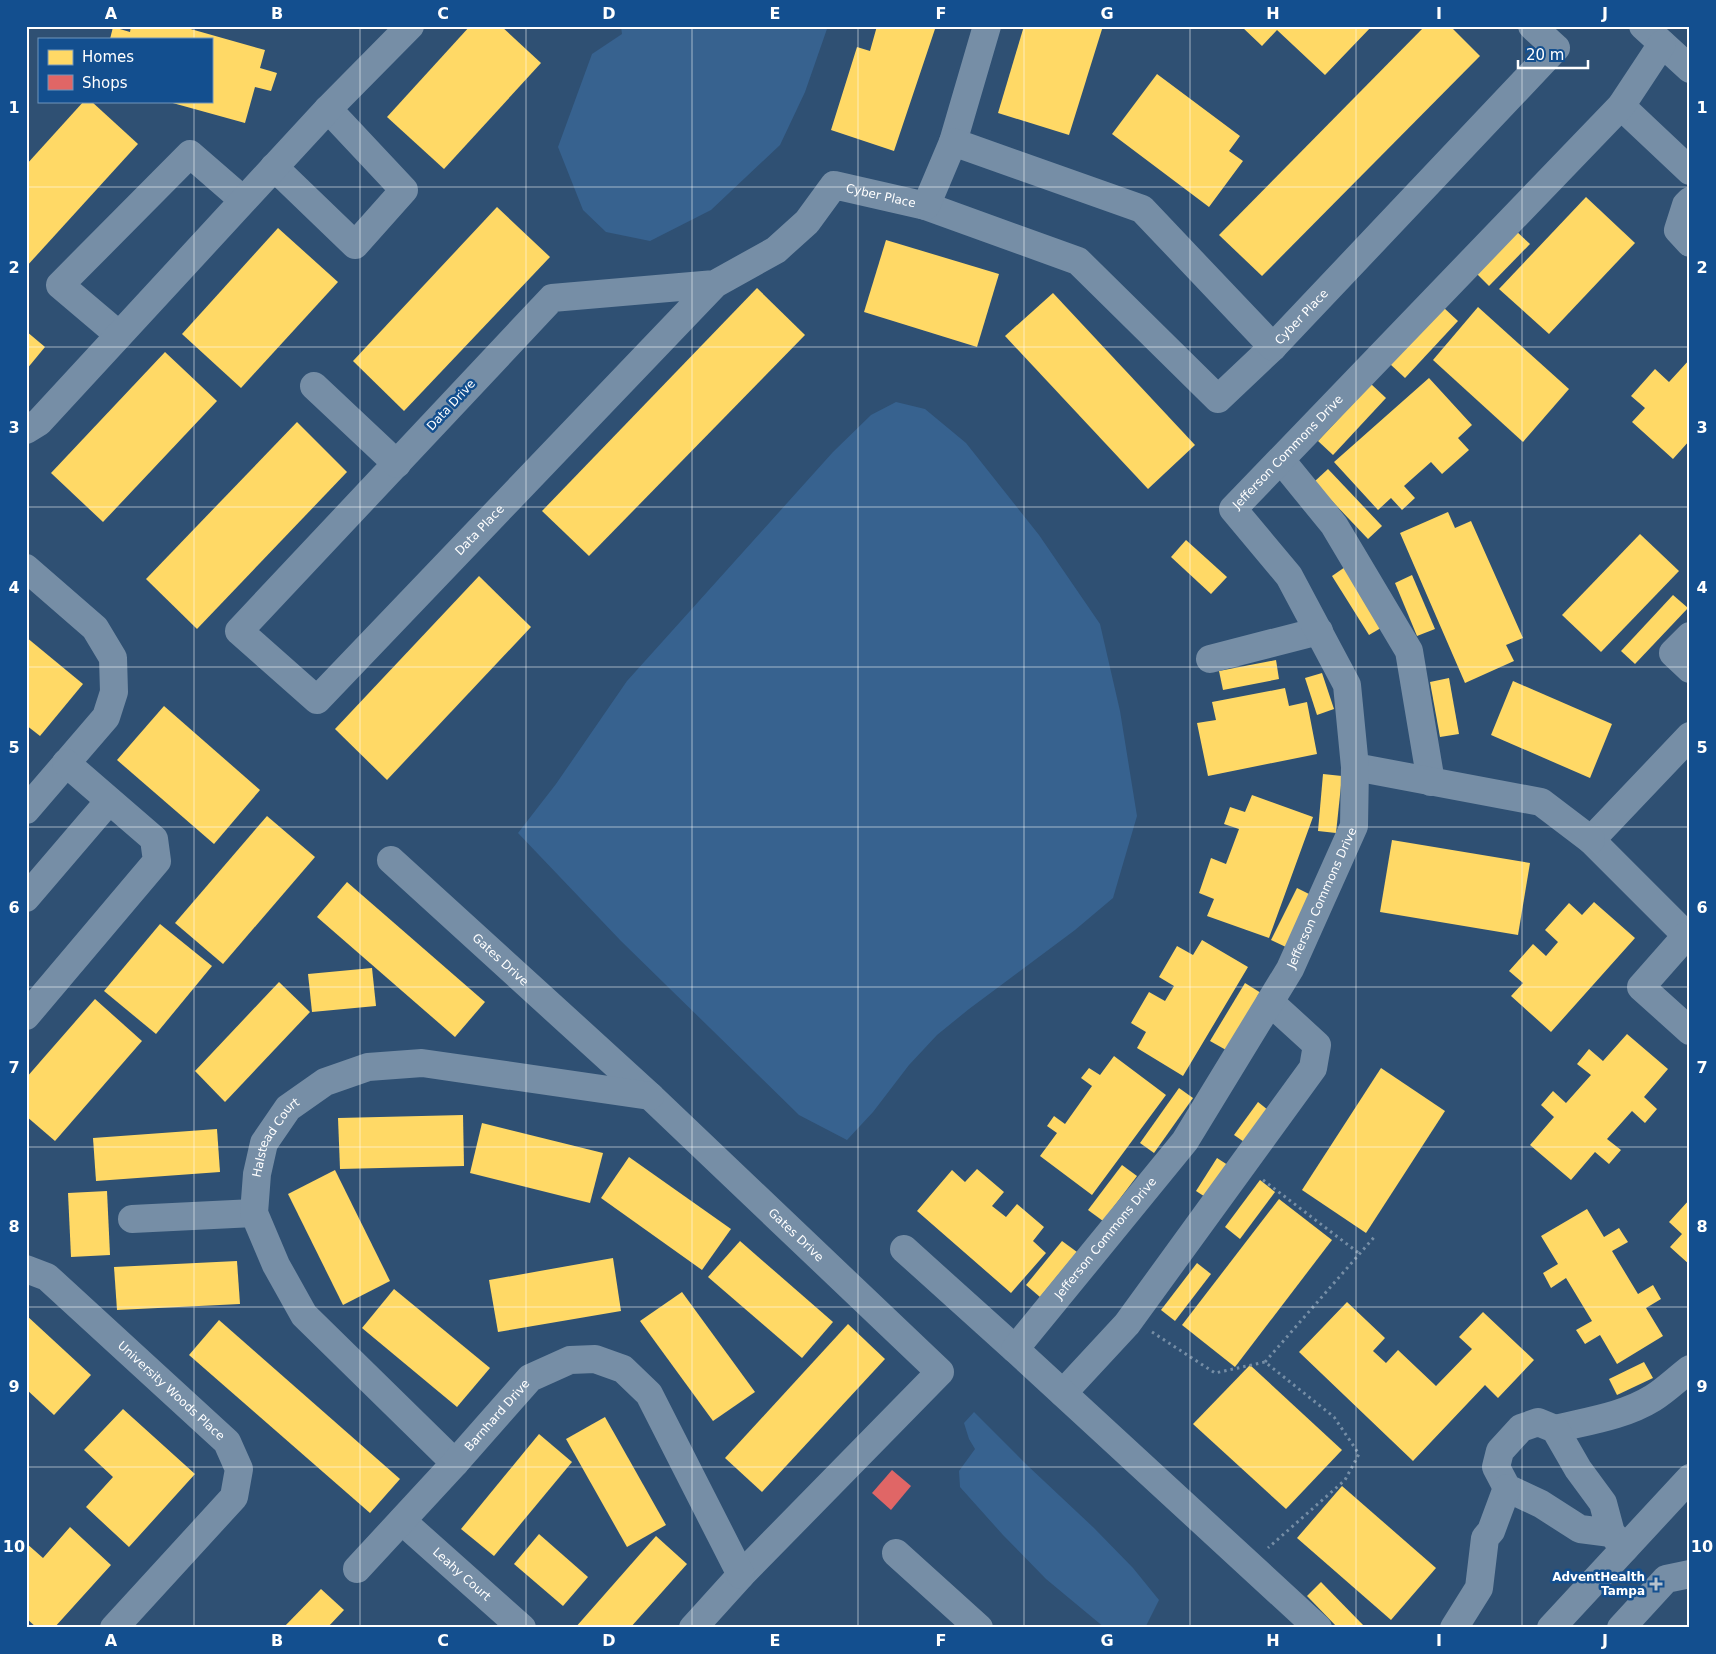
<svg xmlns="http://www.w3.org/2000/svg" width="1716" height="1654" viewBox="0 0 1716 1654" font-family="'DejaVu Sans',sans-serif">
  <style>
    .water { fill: #37628f }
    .homes { fill: #ffd966 }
    .shops { fill: #e06666 }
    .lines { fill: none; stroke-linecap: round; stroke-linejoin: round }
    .path { stroke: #768ea6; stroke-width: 3; stroke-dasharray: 2.5 4; stroke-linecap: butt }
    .minor { stroke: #768ea6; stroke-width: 28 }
    .grid { fill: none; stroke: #fff; stroke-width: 1; stroke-opacity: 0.55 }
    .poi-dot { fill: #b6c2ce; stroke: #134f8f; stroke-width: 2 }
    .labels { text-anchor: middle; stroke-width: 5; stroke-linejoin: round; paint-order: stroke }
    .street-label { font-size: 12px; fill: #fff; stroke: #134f8f }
    .poi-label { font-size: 12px; font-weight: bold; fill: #fff; stroke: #134f8f; text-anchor: end }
    .neatline { fill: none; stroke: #fff; stroke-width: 2 }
    .grid-label { font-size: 16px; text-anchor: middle; font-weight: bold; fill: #fff }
  </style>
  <rect width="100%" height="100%" fill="#2f5073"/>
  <g class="water">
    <polygon points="621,26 828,26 805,92 780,145 711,210 650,241 606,232 583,210 558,147 592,54 622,34"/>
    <polygon points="896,402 925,409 966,443 1039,535 1100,624 1120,711 1137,816 1113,898 1075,930 969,1009 937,1035 909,1065 873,1112 847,1140 799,1115 621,941 518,833 556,784 627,681 833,452 871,415"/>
    <polygon points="974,1412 1028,1466 1094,1528 1133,1568 1159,1600 1145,1628 1105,1628 1046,1579 1003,1535 960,1487 959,1471 975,1449 969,1439 964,1423"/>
  </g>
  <g class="homes">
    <polygon points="131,26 180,26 265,50 260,68 277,73 271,91 255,87 245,123 169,102 211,101 211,39 110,39 113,27 130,32"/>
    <polygon points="470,26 501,26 541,63 444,169 387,117"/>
    <polygon points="877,26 936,26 894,151 831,130 857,47 870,51"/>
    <polygon points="1024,26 1103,26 1069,135 998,113"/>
    <polygon points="1241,26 1372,26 1325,75 1277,30 1262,46"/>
    <polygon points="1425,26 1450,26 1480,56 1262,276 1219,235"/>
    <polygon points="1157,74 1240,136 1229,151 1243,161 1209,207 1112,134"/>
    <polygon points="84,101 91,101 138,144 26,267 26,165"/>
    <polygon points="1586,197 1635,243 1549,334 1499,289"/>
    <polygon points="497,207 550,257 404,411 353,361"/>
    <polygon points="278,228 338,282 241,388 182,334"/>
    <polygon points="1515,230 1530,244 1489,286 1475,272"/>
    <polygon points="886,240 999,274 977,347 864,312"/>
    <polygon points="757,288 805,335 589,556 542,511"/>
    <polygon points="1053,293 1195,445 1148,489 1005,336"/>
    <polygon points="1443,307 1458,321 1405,378 1390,364"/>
    <polygon points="1478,307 1569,389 1523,442 1433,360"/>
    <polygon points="26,331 45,347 26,370"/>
    <polygon points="165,352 217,401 103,522 51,473"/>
    <polygon points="1690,359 1690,440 1673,459 1632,422 1645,408 1631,396 1655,369 1669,382"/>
    <polygon points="1429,378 1472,425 1458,438 1469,450 1442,474 1431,462 1404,486 1415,498 1402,510 1391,498 1378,510 1334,462"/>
    <polygon points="1371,384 1386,398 1333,455 1318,441"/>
    <polygon points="297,422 347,472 197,629 146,579"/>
    <polygon points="1328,469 1382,526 1368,539 1314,482"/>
    <polygon points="1448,512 1455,528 1471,521 1523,638 1506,645 1514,661 1465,683 1400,533"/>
    <polygon points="1640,534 1679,571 1601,652 1562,615"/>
    <polygon points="1186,540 1227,577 1211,594 1171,557"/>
    <polygon points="1348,565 1386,625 1369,635 1332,576"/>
    <polygon points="1412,575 1435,629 1417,636 1395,583"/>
    <polygon points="479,576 531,627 387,780 335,729"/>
    <polygon points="1673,595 1688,608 1635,664 1621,651"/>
    <polygon points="26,637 83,684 40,736 26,725"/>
    <polygon points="1276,660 1279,679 1223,690 1219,671"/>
    <polygon points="1322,673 1334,709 1317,715 1305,678"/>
    <polygon points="1449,678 1459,734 1440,737 1430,682"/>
    <polygon points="1513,681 1612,724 1590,778 1491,735"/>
    <polygon points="1285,688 1289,706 1307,702 1317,754 1208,776 1197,723 1216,720 1212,702"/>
    <polygon points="164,706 260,790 214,844 117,760"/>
    <polygon points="1323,774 1342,776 1336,833 1318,831"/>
    <polygon points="1252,795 1313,817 1269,938 1207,916 1214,899 1199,893 1211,858 1226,864 1239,829 1224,824 1230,807 1245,812"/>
    <polygon points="267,816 315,857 223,964 175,923"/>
    <polygon points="1392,840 1530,863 1518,935 1380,912"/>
    <polygon points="347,882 485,1002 455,1037 317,917"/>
    <polygon points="1297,888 1313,896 1288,948 1271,940"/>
    <polygon points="1594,902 1635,938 1551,1032 1511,996 1523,983 1509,971 1533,944 1546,956 1558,942 1545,930 1569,903 1582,915"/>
    <polygon points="160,924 212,966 156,1034 104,991"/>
    <polygon points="1202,940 1248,967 1183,1076 1137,1048 1146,1032 1131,1023 1149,992 1165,1001 1174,986 1159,977 1177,946 1193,955"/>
    <polygon points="372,968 376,1006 312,1012 308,974"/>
    <polygon points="279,982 310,1012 225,1102 195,1071"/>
    <polygon points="1245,983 1261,993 1226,1050 1210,1041"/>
    <polygon points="95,999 142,1041 55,1141 26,1116 26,1078"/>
    <polygon points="1627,1034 1668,1069 1644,1097 1657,1109 1645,1123 1632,1111 1607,1139 1621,1150 1609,1164 1595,1152 1571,1180 1530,1145 1554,1117 1541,1105 1553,1091 1566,1103 1591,1075 1577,1064 1589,1049 1603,1061"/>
    <polygon points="1114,1056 1166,1095 1092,1195 1040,1156 1057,1133 1047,1126 1054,1116 1065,1124 1092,1086 1081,1078 1089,1068 1100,1075"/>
    <polygon points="1381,1068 1445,1111 1366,1233 1302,1190"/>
    <polygon points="1179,1088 1193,1098 1154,1153 1140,1143"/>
    <polygon points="1258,1102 1273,1114 1250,1146 1234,1135"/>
    <polygon points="463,1115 464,1166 340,1169 338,1118"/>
    <polygon points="482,1123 603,1153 590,1203 470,1173"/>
    <polygon points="217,1129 220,1172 96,1181 93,1138"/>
    <polygon points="629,1157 731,1229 702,1270 601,1198"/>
    <polygon points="1217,1158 1234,1169 1213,1202 1196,1191"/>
    <polygon points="1122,1165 1137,1176 1103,1221 1088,1210"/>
    <polygon points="977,1169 1004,1192 992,1206 1006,1217 1017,1204 1044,1227 1033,1241 1046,1253 1011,1293 917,1211 952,1170 965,1182"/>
    <polygon points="335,1170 390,1281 343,1305 288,1194"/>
    <polygon points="1260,1180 1275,1192 1240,1239 1225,1227"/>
    <polygon points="107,1191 110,1255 71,1257 68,1193"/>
    <polygon points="1279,1199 1332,1240 1235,1367 1182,1325"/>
    <polygon points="1690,1199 1690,1265 1670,1247 1682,1234 1669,1222"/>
    <polygon points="1587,1209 1604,1237 1619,1228 1628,1242 1612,1251 1638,1294 1653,1285 1661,1299 1646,1308 1663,1336 1617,1364 1600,1335 1585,1344 1576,1330 1592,1321 1566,1278 1551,1288 1543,1273 1558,1264 1541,1236"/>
    <polygon points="740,1241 833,1322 802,1358 708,1277"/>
    <polygon points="1062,1241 1077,1252 1040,1297 1026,1285"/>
    <polygon points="613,1258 621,1311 498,1332 489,1280"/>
    <polygon points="237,1261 240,1304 117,1310 114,1267"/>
    <polygon points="1197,1263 1211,1274 1175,1321 1161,1310"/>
    <polygon points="394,1289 490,1368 457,1407 362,1328"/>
    <polygon points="682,1292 755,1392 713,1421 640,1321"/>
    <polygon points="1347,1302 1385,1338 1373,1351 1386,1363 1398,1350 1436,1386 1472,1349 1459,1337 1483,1312 1534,1360 1498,1398 1485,1385 1413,1461 1299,1352"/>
    <polygon points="26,1315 91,1375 54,1415 26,1389"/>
    <polygon points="219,1320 400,1479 370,1513 189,1355"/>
    <polygon points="848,1324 885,1359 762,1492 725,1458"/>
    <polygon points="1644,1362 1653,1378 1617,1395 1609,1379"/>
    <polygon points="1250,1365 1342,1450 1286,1509 1193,1424"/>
    <polygon points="123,1409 195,1474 129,1547 86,1507 113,1477 84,1450"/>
    <polygon points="605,1417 666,1525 627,1547 566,1439"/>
    <polygon points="539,1434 572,1462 494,1556 461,1529"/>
    <polygon points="1342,1486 1436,1568 1391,1620 1297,1538"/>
    <polygon points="70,1527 111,1565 54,1628 37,1628 26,1618 26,1543 43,1558"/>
    <polygon points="539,1534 588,1577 563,1606 514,1564"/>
    <polygon points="656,1536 687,1564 630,1628 575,1628"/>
    <polygon points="1321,1582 1366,1628 1338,1628 1307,1596"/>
    <polygon points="321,1589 344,1610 327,1628 283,1628"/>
  </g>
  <polygon class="shops" points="892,1470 911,1486 891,1510 872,1493"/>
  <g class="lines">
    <g class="path">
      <polyline points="1263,1180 1360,1254"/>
      <polyline points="1152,1332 1215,1373 1265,1362 1334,1417 1359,1454 1345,1480 1268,1548"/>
      <polyline points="1265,1362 1376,1235"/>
    </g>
    <g class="minor">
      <polyline points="1643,26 1690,69"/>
      <polyline points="1621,106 1690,171"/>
      <polyline points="953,142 987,26"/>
      <polyline points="274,167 355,245 404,190 328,109"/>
      <polyline points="1690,201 1686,205 1678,230 1690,243"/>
      <polyline points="923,205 1078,261 1218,399 1273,347"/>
      <path id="s1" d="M715 284 552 298 239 631 317 700 715 284 776 250 807 222 834 185 926 206 953 142 1142 209 1273 347 1556 48 1532 26"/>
      <polyline points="119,335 60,285 190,154 243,200"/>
      <polyline points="314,386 397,464"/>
      <polyline points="26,430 39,422 328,109 410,26"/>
      <polyline points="1281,460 1334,525 1409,651 1431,782"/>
      <polyline points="26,568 95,628 113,658 114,692 106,717 26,810"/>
      <polyline points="1690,636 1673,653 1690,669"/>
      <polyline points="1210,659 1319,631"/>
      <polyline points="1690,736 1591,840 1690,939"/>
      <polyline points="1355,767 1541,802 1591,840"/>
      <path id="s2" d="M391 860 650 1096 940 1372 741 1575 693 1628"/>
      <polyline points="26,898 109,801"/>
      <polyline points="1686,936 1641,987 1690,1031"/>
      <polyline points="26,1016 157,861 154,839 66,763"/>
      <polyline points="132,1219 254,1213"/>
      <polyline points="904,1249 1015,1349"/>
      <path id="s3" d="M26 1269 47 1277 227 1442 239 1469 234 1497 114 1628"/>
      <polyline points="1063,1393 1127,1324 1313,1068 1317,1045 1270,1002"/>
      <path d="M1555 1429C1588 1421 1624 1416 1653 1398 1666 1390 1678 1378 1690 1369"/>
      <path id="s4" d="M455 1463 304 1315 276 1265 254 1213 257 1174 264 1143 288 1108 325 1082 368 1067 422 1063 650 1096"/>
      <path id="s5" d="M402 1521 522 1628"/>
      <polyline points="1611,1533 1580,1529 1541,1504 1507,1488 1496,1467 1500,1451 1521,1428 1538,1422 1555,1429 1578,1469 1603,1503 1611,1533 1625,1548"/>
      <polyline points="896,1553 979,1628"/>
      <path id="s6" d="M357 1569 455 1463 530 1378 570 1360 595 1359 623 1369 649 1394 741 1575"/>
      <path id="s7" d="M1318 1628 1015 1349 1185 1141 1290 969 1354 826 1355 767 1347 685 1289 576 1233 509 1621 106 1662 44"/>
      <polyline points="1454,1628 1479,1588 1485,1538 1491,1531 1507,1488"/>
      <polyline points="1551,1628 1690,1478"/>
      <polyline points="1621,1628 1666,1579 1690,1574"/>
    </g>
  </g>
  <path class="grid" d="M194 26V39M360 26V1628M526 26V1628M692 26V1628M858 26V1628M1024 26V1628M1190 26V1628M1356 26V1628M1522 26V1628M194 101V1628M26 187H1690M26 347H1690M26 507H1690M26 667H1690M26 827H1690M26 987H1690M26 1147H1690M26 1307H1690M26 1467H1690"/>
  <path class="poi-dot" d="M1653.5 1576.5h5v5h5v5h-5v5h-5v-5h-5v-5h5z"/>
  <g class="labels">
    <g class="street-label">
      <text dy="4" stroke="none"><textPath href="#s1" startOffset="1506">Cyber Place</textPath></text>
      <text dy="4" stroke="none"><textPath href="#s1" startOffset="2054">Cyber Place</textPath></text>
      <text transform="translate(451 405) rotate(-47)" y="4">Data Drive</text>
      <text dy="4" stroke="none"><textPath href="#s7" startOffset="1470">Jefferson Commons Drive</textPath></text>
      <text dy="4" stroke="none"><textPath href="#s1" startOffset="960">Data Place</textPath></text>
      <text dy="4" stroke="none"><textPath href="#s7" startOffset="960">Jefferson Commons Drive</textPath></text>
      <text dy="4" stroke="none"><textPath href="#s2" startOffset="148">Gates Drive</textPath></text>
      <text dy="4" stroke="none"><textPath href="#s4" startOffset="406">Halstead Court</textPath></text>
      <text dy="4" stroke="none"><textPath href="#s2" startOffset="552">Gates Drive</textPath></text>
      <text dy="4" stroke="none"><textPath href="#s7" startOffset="555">Jefferson Commons Drive</textPath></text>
      <text dy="4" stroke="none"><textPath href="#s3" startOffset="191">University Woods Place</textPath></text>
      <text dy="4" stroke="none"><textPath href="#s6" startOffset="208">Barnhard Drive</textPath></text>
      <text dy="4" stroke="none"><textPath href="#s5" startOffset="80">Leahy Court</textPath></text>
    </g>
    <g class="poi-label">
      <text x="1645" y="1581">AdventHealth<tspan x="1645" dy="14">Tampa</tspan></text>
    </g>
  </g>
  <rect width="1716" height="1654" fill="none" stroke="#134f8f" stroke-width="55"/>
  <rect x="38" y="38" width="175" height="65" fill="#134f8f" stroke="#7195bc"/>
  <rect x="48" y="50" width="25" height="15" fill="#ffd966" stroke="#7195bc"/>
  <text x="82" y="62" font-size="15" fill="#ffffff">Homes</text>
  <rect x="48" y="75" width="25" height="15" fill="#e06666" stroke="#7195bc"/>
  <text x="82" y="88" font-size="15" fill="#ffffff">Shops</text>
  <path d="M1518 60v8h70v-8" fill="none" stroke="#ffffff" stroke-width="2.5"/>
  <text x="1526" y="60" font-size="15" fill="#ffffff" stroke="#134f8f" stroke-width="4" paint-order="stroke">20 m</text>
  <rect x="28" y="28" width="1660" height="1598" class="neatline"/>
  <g class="grid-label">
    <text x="111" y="19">A</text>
    <text x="277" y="19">B</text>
    <text x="443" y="19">C</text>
    <text x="609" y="19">D</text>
    <text x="775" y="19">E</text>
    <text x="941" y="19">F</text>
    <text x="1107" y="19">G</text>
    <text x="1273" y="19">H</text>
    <text x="1439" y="19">I</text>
    <text x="1605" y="19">J</text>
    <text x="14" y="113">1</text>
    <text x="1702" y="113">1</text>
    <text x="14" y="273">2</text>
    <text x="1702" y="273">2</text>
    <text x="14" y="433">3</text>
    <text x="1702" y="433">3</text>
    <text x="14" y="593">4</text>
    <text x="1702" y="593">4</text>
    <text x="14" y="753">5</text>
    <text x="1702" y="753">5</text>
    <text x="14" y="913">6</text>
    <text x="1702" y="913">6</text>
    <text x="14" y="1073">7</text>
    <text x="1702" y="1073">7</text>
    <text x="14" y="1232">8</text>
    <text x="1702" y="1232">8</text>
    <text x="14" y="1392">9</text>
    <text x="1702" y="1392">9</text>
    <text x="14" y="1552">10</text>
    <text x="1702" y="1552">10</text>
    <text x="111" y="1646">A</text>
    <text x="277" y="1646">B</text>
    <text x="443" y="1646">C</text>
    <text x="609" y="1646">D</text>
    <text x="775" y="1646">E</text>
    <text x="941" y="1646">F</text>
    <text x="1107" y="1646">G</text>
    <text x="1273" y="1646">H</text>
    <text x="1439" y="1646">I</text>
    <text x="1605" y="1646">J</text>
  </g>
</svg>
